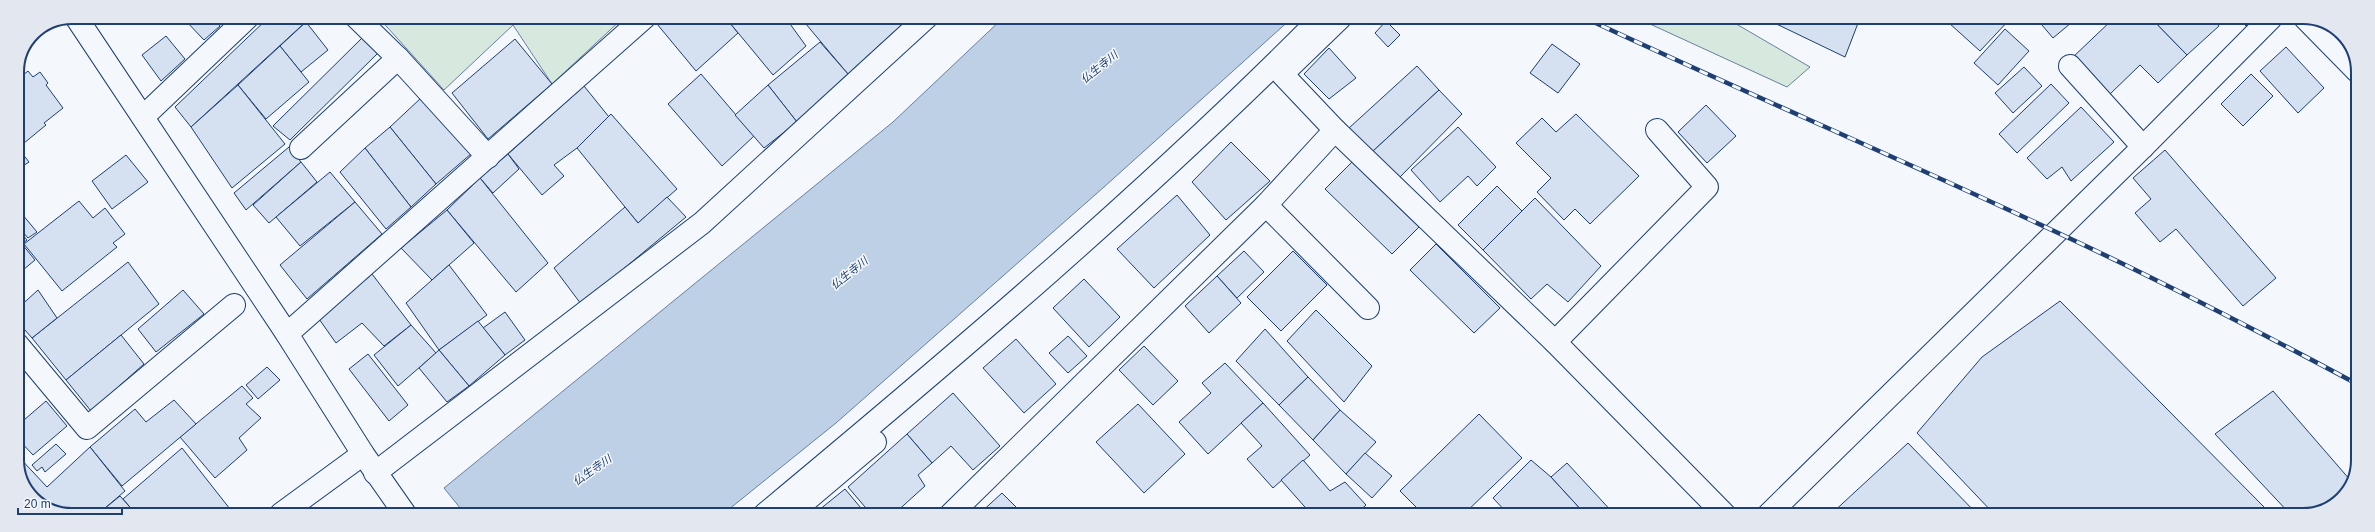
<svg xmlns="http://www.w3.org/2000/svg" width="2375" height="532" viewBox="0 0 2375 532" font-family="Helvetica,'Noto Sans JP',sans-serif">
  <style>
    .green { fill: #d7e8df; stroke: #687fa3 }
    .water { fill: #bed0e5; stroke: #687fa3 }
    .building { fill: #d5e0f0; stroke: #1d3f73 }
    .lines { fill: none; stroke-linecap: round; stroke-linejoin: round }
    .minor-casing { stroke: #1d3f73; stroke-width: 24 }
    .minor { stroke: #f4f7fb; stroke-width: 22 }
    .rail-casing { stroke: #1d3f73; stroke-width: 4.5 }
    .rail { stroke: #f4f7fb; stroke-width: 3; stroke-dasharray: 9; stroke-linecap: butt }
    .labels { text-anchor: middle; stroke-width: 3; stroke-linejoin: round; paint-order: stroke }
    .water-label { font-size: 11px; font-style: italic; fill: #1d3f73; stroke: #f4f7fb }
    .rim { fill: none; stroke: #1d3f73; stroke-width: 2 }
  </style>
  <rect width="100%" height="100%" fill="#f4f7fb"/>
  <g class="green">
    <polygon points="378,17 624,17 552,84 513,25 444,90"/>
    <polygon points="1637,18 1726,18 1810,67 1787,87"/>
  </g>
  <polygon class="water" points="1004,17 1292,18 1104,187 836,423 723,514 465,514 444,488 893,122"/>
  <g class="building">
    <polygon points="188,17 213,17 220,26 204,40 185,20"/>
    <polygon points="269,17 311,17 191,127 175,107"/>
    <polygon points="665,17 725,17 738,33 696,71 657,24"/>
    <polygon points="725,17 785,17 806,46 773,75"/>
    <polygon points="800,17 905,17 907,20 848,74"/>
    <polygon points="1764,18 1860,18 1845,57"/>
    <polygon points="1954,18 2011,18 1980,51 1949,23"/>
    <polygon points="2036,18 2077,18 2053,38"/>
    <polygon points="2114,18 2146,18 2150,22 2152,19 2187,55 2158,83 2140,65 2108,96 2072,58"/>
    <polygon points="2151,18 2212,18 2219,26 2187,55"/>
    <polygon points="2239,18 2254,18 2246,26"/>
    <polygon points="1386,21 1400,35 1388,47 1375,33"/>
    <polygon points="306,22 328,50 301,72 280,46"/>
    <polygon points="2005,29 2029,51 1998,85 1974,63"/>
    <polygon points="166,36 185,59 161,81 142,55"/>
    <polygon points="364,36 379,52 290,140 273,126"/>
    <polygon points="515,39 552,84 488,139 452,93"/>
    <polygon points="820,42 848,74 797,122 768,85"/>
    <polygon points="1552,44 1580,64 1558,93 1530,73"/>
    <polygon points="280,46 309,82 266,119 238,85"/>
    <polygon points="2286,47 2324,88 2298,113 2260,71"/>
    <polygon points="1329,48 1356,78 1329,99 1304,74"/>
    <polygon points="1417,66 1439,90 1372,152 1349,128"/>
    <polygon points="2024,67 2042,86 2013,113 1995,93"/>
    <polygon points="28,71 33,77 40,72 48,83 46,85 63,108 44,123 46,125 18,148 29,162 17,170 17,80"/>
    <polygon points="701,74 754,136 722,166 668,104"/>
    <polygon points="2251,74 2273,96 2243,126 2221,104"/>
    <polygon points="2051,84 2069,103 2017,153 1999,134"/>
    <polygon points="238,85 285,144 232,188 191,127"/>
    <polygon points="768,85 797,122 764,148 735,115"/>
    <polygon points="584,86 609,117 577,148 554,165 564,176 542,195 508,154"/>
    <polygon points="1439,90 1462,114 1399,178 1372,152"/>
    <polygon points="421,98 472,153 436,184 390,127"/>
    <polygon points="1706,105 1736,136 1707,163 1678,132"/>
    <polygon points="2081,107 2114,142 2071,181 2062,167 2047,179 2027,158"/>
    <polygon points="611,114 677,189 638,223 577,148"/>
    <polygon points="1576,114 1639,176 1590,224 1575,209 1564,220 1537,192 1551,178 1516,143 1542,118 1556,132"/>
    <polygon points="390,127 436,184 411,207 365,148"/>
    <polygon points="1458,127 1496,167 1477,186 1468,176 1440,202 1411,170"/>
    <polygon points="1231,142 1270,181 1226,220 1192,182"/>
    <polygon points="289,147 301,162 246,210 234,193"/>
    <polygon points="365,148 411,207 386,229 340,172"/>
    <polygon points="2165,150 2276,278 2243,306 2176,229 2160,242 2135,213 2151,199 2133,178"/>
    <polygon points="508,154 519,169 493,193 480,178"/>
    <polygon points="126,155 148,182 112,209 92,181"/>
    <polygon points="301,162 317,182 269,223 253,205"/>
    <polygon points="1352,162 1419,227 1392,254 1325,189"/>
    <polygon points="330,172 355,202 300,246 276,217"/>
    <polygon points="480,178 548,263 516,292 447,210"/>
    <polygon points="1497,186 1522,211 1483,250 1458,225"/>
    <polygon points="1177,195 1210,235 1154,288 1117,249"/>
    <polygon points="667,197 686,217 581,304 554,268 625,207 638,223"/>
    <polygon points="1535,198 1601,266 1568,302 1547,284 1531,299 1483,250"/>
    <polygon points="79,201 93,218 105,208 125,234 113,243 117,247 62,291 24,244"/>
    <polygon points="355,202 382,234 307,299 280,265"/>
    <polygon points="17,208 37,232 28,238 17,225"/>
    <polygon points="447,210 474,243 432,280 401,248"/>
    <polygon points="17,228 27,240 22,244 35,260 17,275"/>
    <polygon points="1436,244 1500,308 1474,333 1410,270"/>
    <polygon points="1244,251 1264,272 1237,298 1217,276"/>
    <polygon points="1293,251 1327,285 1281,331 1247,297"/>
    <polygon points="128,262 159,304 66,380 32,338"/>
    <polygon points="449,265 487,315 439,350 406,303"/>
    <polygon points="372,274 411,325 384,346 362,323 336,343 319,319"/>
    <polygon points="1217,276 1241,303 1209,333 1185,306"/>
    <polygon points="1084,279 1120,317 1089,347 1053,308"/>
    <polygon points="38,290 57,318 32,338 17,321 17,309"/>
    <polygon points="183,290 204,314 156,352 138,329"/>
    <polygon points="2060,301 2266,509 2271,515 1995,515 1917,433 1982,357"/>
    <polygon points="1316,310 1372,366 1344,402 1287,341"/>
    <polygon points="505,312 525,340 505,355 483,328"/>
    <polygon points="478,321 505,355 469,386 439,350"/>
    <polygon points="411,325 436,353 398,386 374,355"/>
    <polygon points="1265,329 1308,377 1279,405 1236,361"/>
    <polygon points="121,335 144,364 91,411 66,380"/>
    <polygon points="1068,336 1087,356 1068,373 1049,353"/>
    <polygon points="1016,339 1056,384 1024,413 983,368"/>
    <polygon points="1144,346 1178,381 1153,405 1119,370"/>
    <polygon points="439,350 469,386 447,402 419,368"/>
    <polygon points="368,354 408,405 389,421 349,369"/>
    <polygon points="1225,363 1263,403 1208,454 1179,422 1211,393 1202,383"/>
    <polygon points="267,367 280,380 258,399 246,385"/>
    <polygon points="1308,377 1340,410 1313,440 1279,405"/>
    <polygon points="242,386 253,398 246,404 261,418 239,438 247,450 215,478 180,437"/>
    <polygon points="2273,391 2351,481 2339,501 2303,515 2291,515 2215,434"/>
    <polygon points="953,393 1000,446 973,470 951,446 932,463 907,434"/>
    <polygon points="174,400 196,424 122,486 90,447 135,409 146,422"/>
    <polygon points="46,401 67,426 33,455 17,438 17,426"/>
    <polygon points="1263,403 1310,455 1273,488 1247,459 1262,446 1241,423"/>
    <polygon points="1138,404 1185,454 1144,493 1096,442"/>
    <polygon points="1340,410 1376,442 1346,474 1313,440"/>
    <polygon points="1479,414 1522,458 1463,515 1424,515 1400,491"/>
    <polygon points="907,434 932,463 918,475 925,486 894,514 871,514 848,487"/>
    <polygon points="1908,443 1978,515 1830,515"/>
    <polygon points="56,444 66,454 45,472 42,467 37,471 32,465"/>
    <polygon points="90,447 125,491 98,514 62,514 33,499 17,467 17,455 47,487"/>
    <polygon points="182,448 230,509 223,514 136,514 123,499"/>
    <polygon points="1365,453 1392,476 1372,498 1346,474"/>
    <polygon points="1303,460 1330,491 1345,482 1366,505 1355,515 1312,515 1281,480"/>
    <polygon points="1531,460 1551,477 1586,515 1509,515 1493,498"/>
    <polygon points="1567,463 1615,515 1586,515 1551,477"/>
    <polygon points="845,489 866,514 814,514"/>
    <polygon points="1002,493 1023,514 979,514"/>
    <polygon points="120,496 136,514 98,514"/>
  </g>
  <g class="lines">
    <defs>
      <g id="minor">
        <polyline points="76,17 287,334 363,454 405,514"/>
        <polyline points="1340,18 1282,74 1335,130 1555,342 1725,515"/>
        <polyline points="2305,18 2358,72"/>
        <polyline points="398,58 488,157"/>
        <polyline points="2070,66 2143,147"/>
        <polyline points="143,117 248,17"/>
        <polyline points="301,148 398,58 356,17"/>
        <polyline points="1266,205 1368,308"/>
        <polyline points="287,334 645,17"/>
        <polyline points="1555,342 1707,187 1657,130"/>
        <polyline points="17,344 87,428 234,305"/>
        <polyline points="375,473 702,223 927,17"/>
        <polyline points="281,514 363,454"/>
        <path d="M765 514C956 355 1146 194 1321 18"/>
        <polyline points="790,514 875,442"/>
        <polyline points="951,514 1266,205 1335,130"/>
        <polyline points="1768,515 2143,147 2271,18"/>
      </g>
    </defs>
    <use href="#minor" class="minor-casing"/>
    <use href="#minor" class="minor"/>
    <defs>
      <path id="rail" d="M1585 18C1741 91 1899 158 2054 231 2157 279 2258 331 2357 384"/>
    </defs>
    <use href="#rail" class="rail-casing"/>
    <use href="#rail" class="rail"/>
  </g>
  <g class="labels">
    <g class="water-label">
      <text transform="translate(1099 67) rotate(-39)" y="4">仏生寺川</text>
      <text transform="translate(849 273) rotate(-39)" y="4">仏生寺川</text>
      <text transform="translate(592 470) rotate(-35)" y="4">仏生寺川</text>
    </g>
  </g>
  <path d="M0 0H2375V532H0ZM72 24H2303A48 48 0 0 1 2351 72V460A48 48 0 0 1 2303 508H72A48 48 0 0 1 24 460V72A48 48 0 0 1 72 24Z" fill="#e3e8f0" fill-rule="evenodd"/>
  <path class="rim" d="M72 24H2303A48 48 0 0 1 2351 72V460A48 48 0 0 1 2303 508H72A48 48 0 0 1 24 460V72A48 48 0 0 1 72 24Z"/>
  <path d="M18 508v6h104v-6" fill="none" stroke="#1d3f73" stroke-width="2"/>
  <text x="24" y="508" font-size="12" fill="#1d3f73" stroke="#f4f7fb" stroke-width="3" paint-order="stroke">20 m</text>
</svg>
